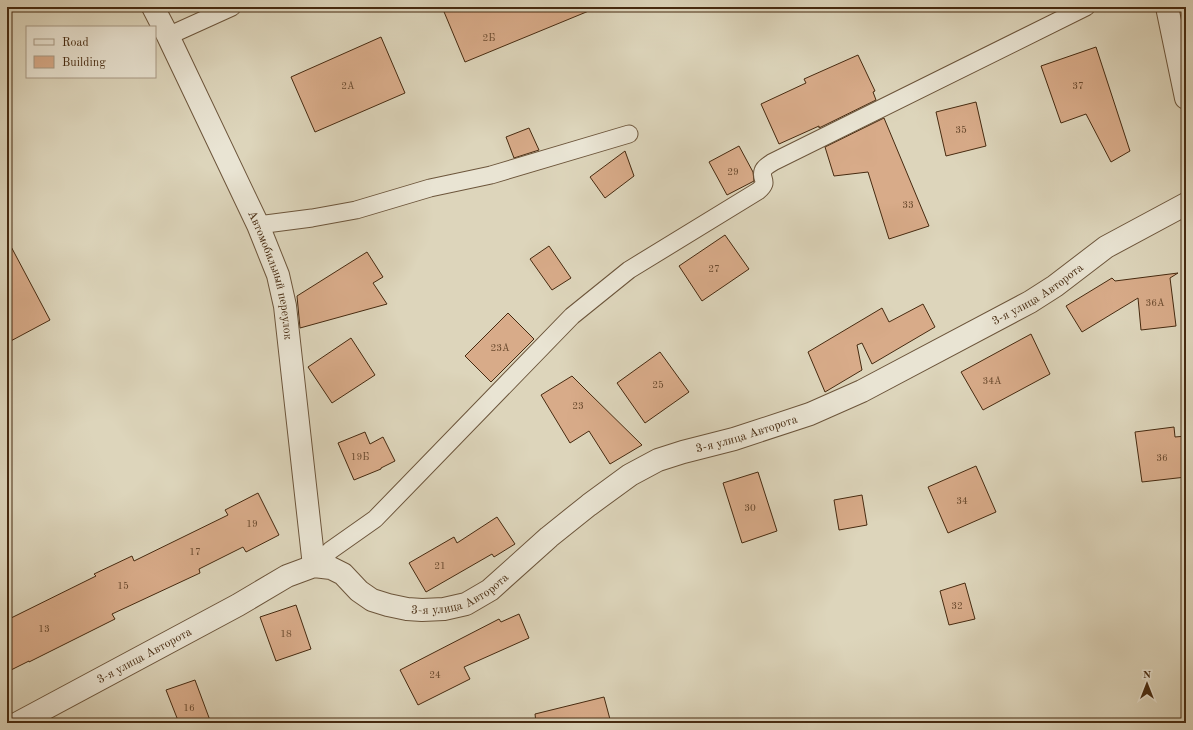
<svg xmlns="http://www.w3.org/2000/svg" width="1193" height="730" viewBox="0 0 1193 730" font-family="'Old Standard TT',serif">
  <style>
    .building { fill: #d8ab89; stroke: #462a10 }
    .lines { fill: none; stroke-linecap: round; stroke-linejoin: round }
    .lane-casing { stroke: #6c553b; stroke-width: 19 }
    .street-casing { stroke: #6c553b; stroke-width: 24 }
    .lane { stroke: #e9e4d3; stroke-width: 17 }
    .street { stroke: #e9e4d3; stroke-width: 22 }
    .labels { text-anchor: middle; stroke-width: 3.5; stroke-linejoin: round; paint-order: stroke }
    .number-label { font-size: 10px; fill: #6a4a2e }
    .street-label { font-size: 12px; fill: #462a10; stroke: #e9e4d3 }
  </style>
  <rect width="100%" height="100%" fill="#ddd5bb"/>
  <filter id="stains"><feTurbulence type="fractalNoise" baseFrequency=".005" numOctaves="4"/><feColorMatrix values="0 0 0 0 .2 0 0 0 0 .09 0 0 0 0 .02 0 0 0 .5 -.17"/></filter>
  <radialGradient id="worn" r=".72"><stop offset=".6" stop-color="#630" stop-opacity="0"/><stop offset="1" stop-color="#630" stop-opacity=".3"/></radialGradient>
  <g class="building">
    <polygon points="442,7 596,7 596,8 465,62"/>
    <polygon points="381,37 405,93 315,132 291,77"/>
    <polygon points="1096,47 1130,151 1111,162 1086,114 1061,123 1041,66"/>
    <polygon points="858,55 875,91 873,92 876,100 819,128 819,126 779,144 761,104 806,83 804,79"/>
    <polygon points="976,102 986,146 946,156 936,112"/>
    <polygon points="884,118 929,226 889,239 868,172 834,176 825,147"/>
    <polygon points="529,128 539,150 514,158 506,137"/>
    <polygon points="739,146 753,172 754,181 727,195 709,162"/>
    <polygon points="625,151 634,176 605,198 590,177"/>
    <polygon points="725,235 749,269 702,301 679,266"/>
    <polygon points="7,239 50,320 7,343"/>
    <polygon points="549,246 571,278 552,290 530,259"/>
    <polygon points="367,252 383,277 373,283 387,304 300,328 297,296"/>
    <polygon points="1178,273 1170,278 1176,326 1141,330 1138,298 1082,332 1066,306 1112,278 1115,281"/>
    <polygon points="923,304 935,327 872,364 862,343 857,345 862,370 825,392 808,352 882,308 889,322"/>
    <polygon points="508,313 534,339 491,382 465,356"/>
    <polygon points="1031,334 1050,374 983,410 961,372"/>
    <polygon points="351,338 375,375 332,403 308,367"/>
    <polygon points="660,352 689,392 645,423 617,383"/>
    <polygon points="572,376 587,391 642,445 610,464 589,431 570,443 541,395"/>
    <polygon points="1174,427 1175,437 1186,436 1186,477 1142,482 1135,432"/>
    <polygon points="365,432 370,444 383,437 395,461 381,468 381,469 354,480 338,443"/>
    <polygon points="976,466 996,512 948,533 928,487"/>
    <polygon points="758,472 777,531 742,543 723,483"/>
    <polygon points="258,493 279,535 246,552 243,547 199,569 200,573 112,614 115,619 29,662 29,661 7,672 7,620 96,576 94,574 132,556 134,561 228,515 225,510"/>
    <polygon points="862,495 867,525 839,530 834,500"/>
    <polygon points="497,517 515,544 494,557 492,554 426,592 409,563 454,537 457,543"/>
    <polygon points="965,583 975,619 949,625 940,591"/>
    <polygon points="296,605 311,649 276,661 260,617"/>
    <polygon points="519,614 529,638 464,667 470,679 418,705 400,670 499,619 501,622"/>
    <polygon points="195,680 211,723 179,723 166,690"/>
    <polygon points="604,697 611,723 536,723 535,714"/>
  </g>
  <g class="lines">
    <defs>
      <g id="lane">
        <polyline points="168,36 232,7"/>
        <polyline points="258,225 312,218 356,210 430,188 491,175 629,134"/>
        <path d="M314 566 331 550 375 519 572 316 629 270 758 191C770 181 760 180 763 171 764 167 770 164 773 162L1086 7"/>
      </g>
      <g id="street">
        <path id="s1" d="M153 7 168 36 258 225 278 275 285 306 314 566"/>
        <polyline points="1167,7 1186,98"/>
        <path id="s2" d="M18 723 238 605 287 576 314 566 331 568 343 574 359 591 372 600 388 605 407 609 422 610 444 609 466 604 490 590 549 537 589 505 630 475 658 460 683 452 734 439 810 414 862 391 1030 302 1055 286 1106 247 1186 204"/>
      </g>
    </defs>
    <use href="#lane" class="lane-casing"/>
    <use href="#street" class="street-casing"/>
    <use href="#lane" class="lane"/>
    <use href="#street" class="street"/>
  </g>
  <g class="labels">
    <g class="number-label">
      <text x="489" y="41">2Б</text>
      <text x="348" y="89">2А</text>
      <text x="1078" y="89">37</text>
      <text x="961" y="133">35</text>
      <text x="733" y="175">29</text>
      <text x="908" y="208">33</text>
      <text x="714" y="272">27</text>
      <text x="1155" y="306">36А</text>
      <text x="500" y="351">23А</text>
      <text x="992" y="384">34А</text>
      <text x="658" y="388">25</text>
      <text x="578" y="409">23</text>
      <text x="360" y="460">19Б</text>
      <text x="1162" y="461">36</text>
      <text x="962" y="504">34</text>
      <text x="750" y="511">30</text>
      <text x="252" y="527">19</text>
      <text x="195" y="555">17</text>
      <text x="440" y="569">21</text>
      <text x="123" y="589">15</text>
      <text x="957" y="609">32</text>
      <text x="44" y="632">13</text>
      <text x="286" y="637">18</text>
      <text x="435" y="678">24</text>
      <text x="189" y="711">16</text>
    </g>
    <g class="street-label">
      <text dy="4" stroke="none"><textPath href="#s1" startOffset="294">Автомобильный переулок</textPath></text>
      <text dy="4" stroke="none"><textPath href="#s2" startOffset="1158">3-я улица Авторота</textPath></text>
      <text dy="4" stroke="none"><textPath href="#s2" startOffset="834">3-я улица Авторота</textPath></text>
      <text dy="4" stroke="none"><textPath href="#s2" startOffset="498">3-я улица Авторота</textPath></text>
      <text dy="4" stroke="none"><textPath href="#s2" startOffset="143">3-я улица Авторота</textPath></text>
    </g>
  </g>
  <rect width="1193" height="730" fill="none" stroke="#ddd5bb" stroke-width="24"/>
  <rect x="8" y="8" width="1177" height="714" fill="none" stroke="#462a10" stroke-width="2"/>
  <rect x="12" y="12" width="1169" height="706" fill="none" stroke="#462a10"/>
  <rect x="26" y="26" width="130" height="52" fill="#e9e4d3" stroke="#a89a85"/>
  <rect x="34" y="39" width="20" height="6" fill="#e9e4d3" stroke="#a89a85"/>
  <text x="62" y="46" font-size="12" fill="#462a10">Road</text>
  <rect x="34" y="56" width="20" height="12" fill="#d8ab89" stroke="#a89a85"/>
  <text x="62" y="66" font-size="12" fill="#462a10">Building</text>
  <g transform="translate(1147 684)" stroke="#e9e4d3" stroke-width="3" paint-order="stroke">
  <path d="M0-3L7 15L0 10L-7 15Z" fill="#462a10"/>
  <text y="-6" font-size="11" font-weight="bold" text-anchor="middle" fill="#462a10">N</text>
  </g>
  <rect width="100%" height="100%" filter="url(#stains)"/>
  <rect width="100%" height="100%" fill="url(#worn)"/>
</svg>
